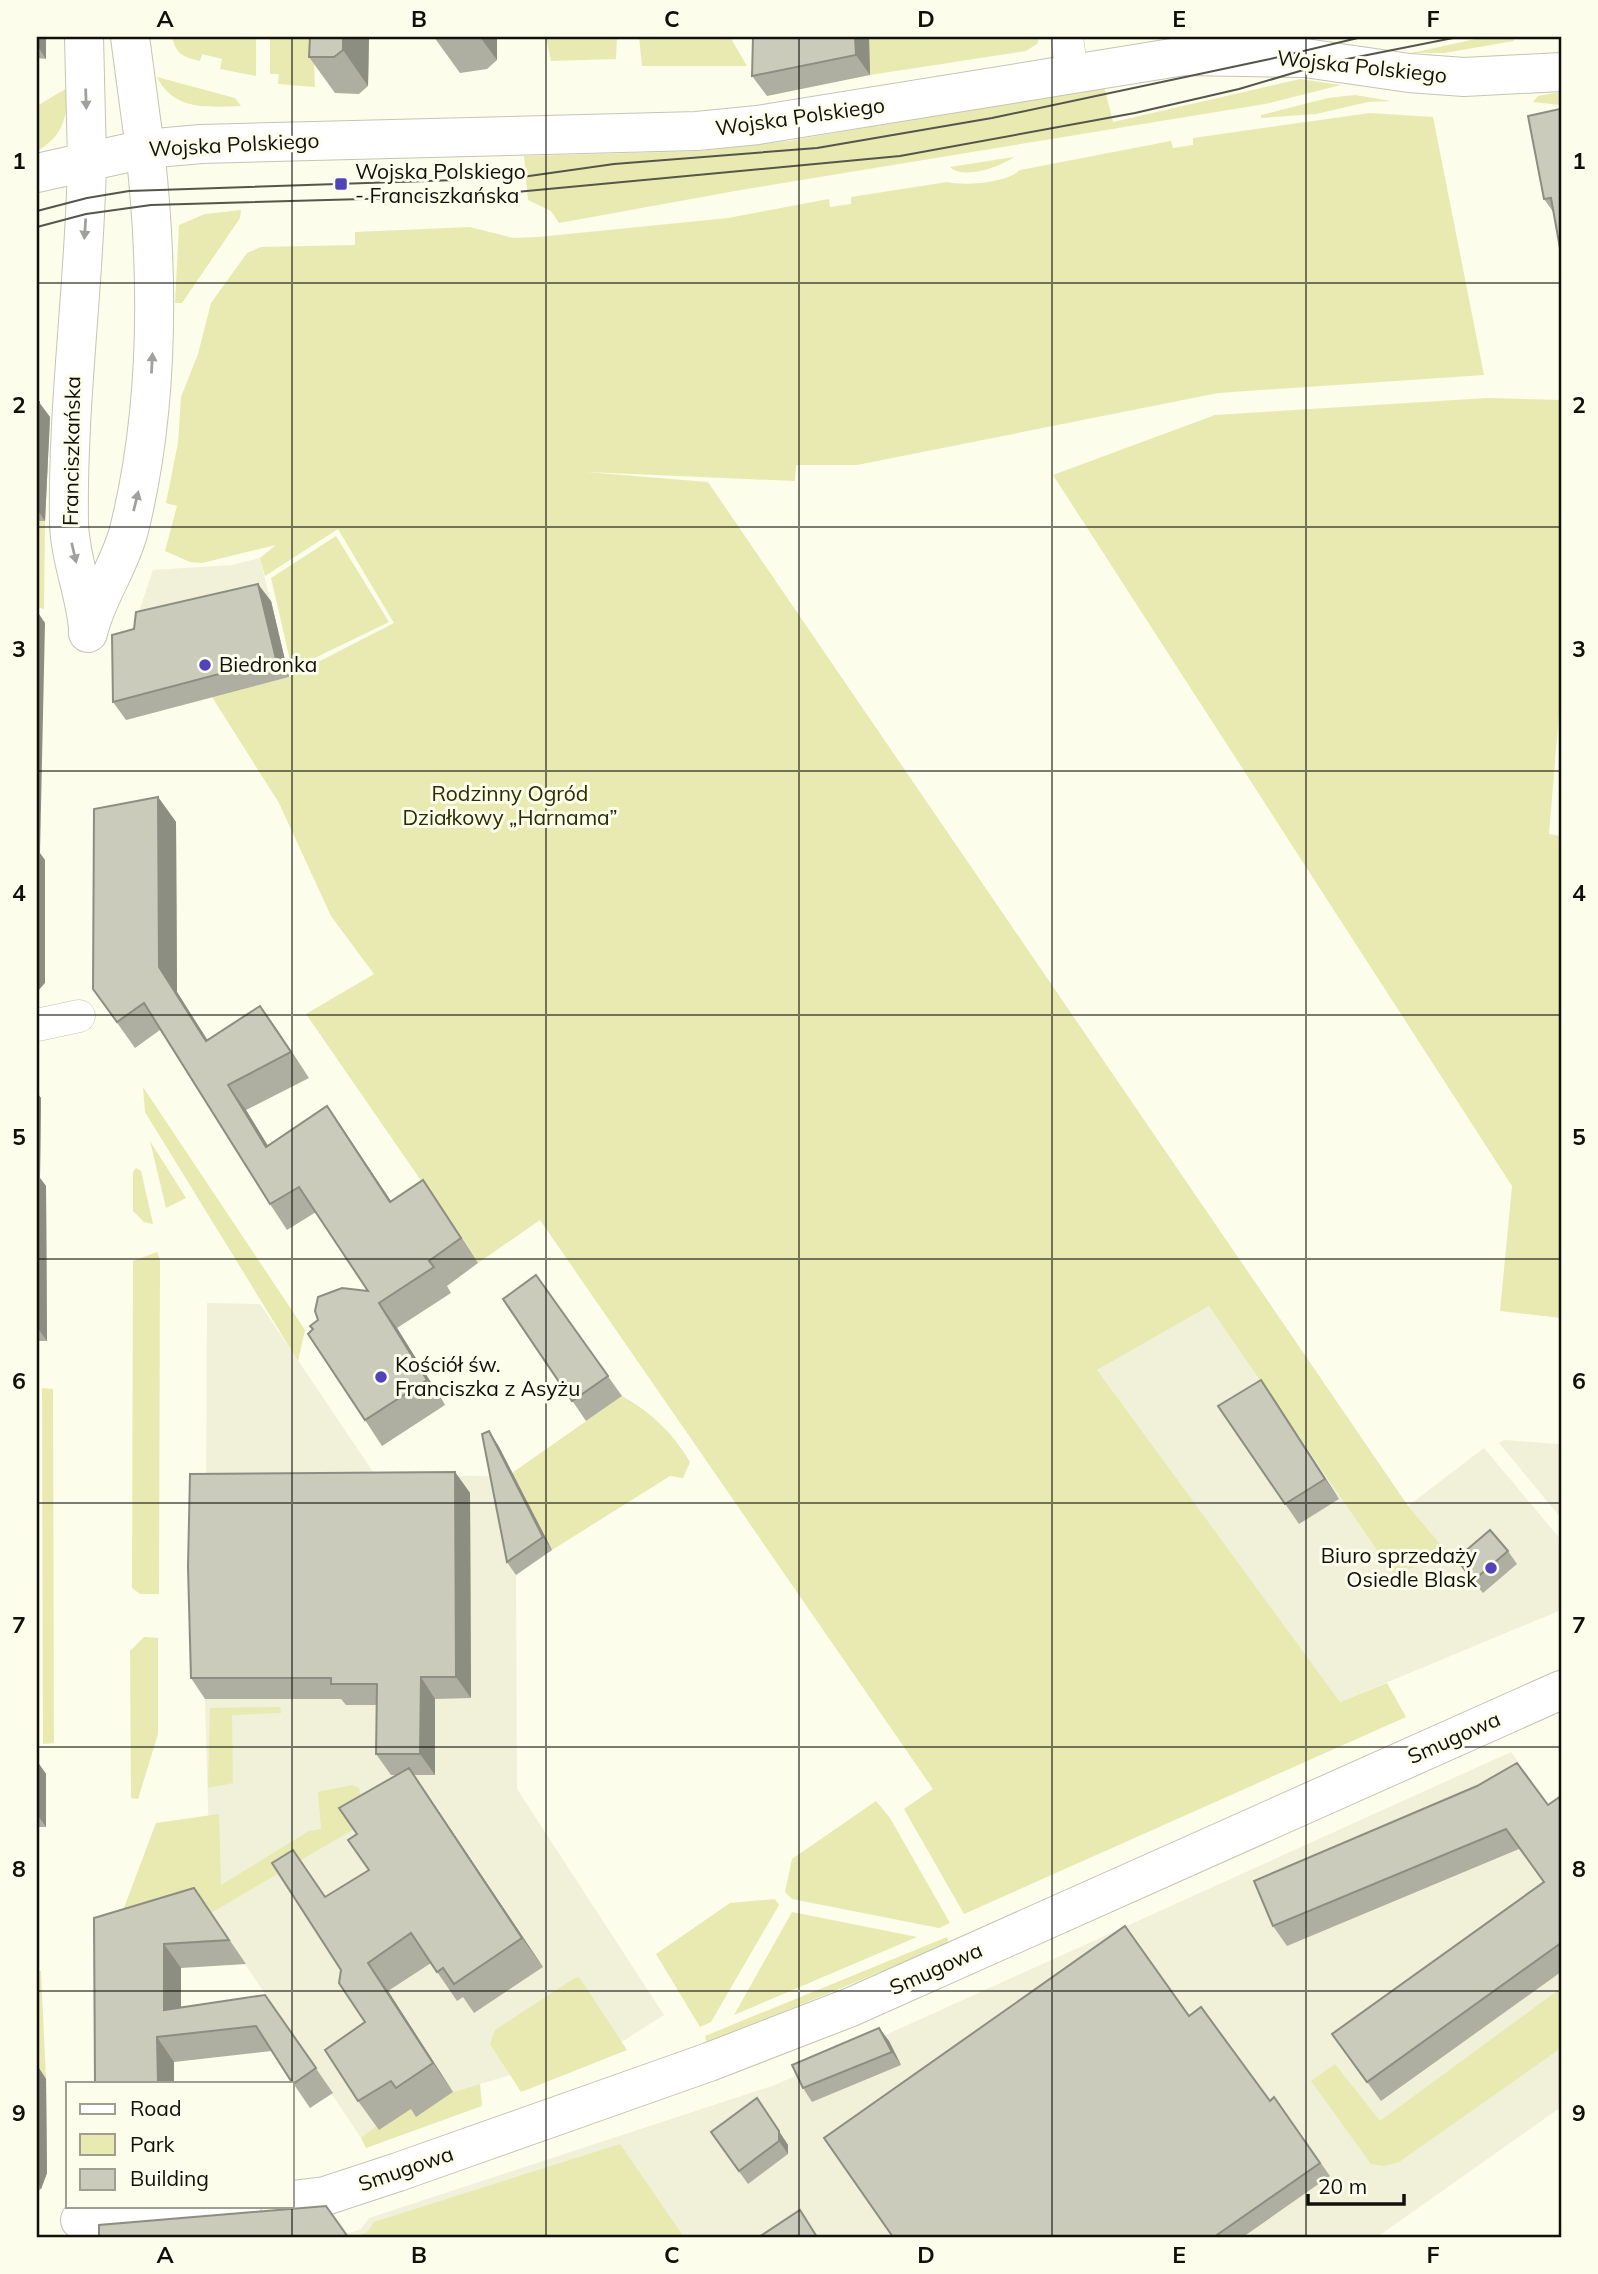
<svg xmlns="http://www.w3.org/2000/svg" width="1598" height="2274" viewBox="0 0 1598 2274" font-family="Mulish,sans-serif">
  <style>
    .built { fill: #f0f1d8 }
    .green { fill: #e8eab2 }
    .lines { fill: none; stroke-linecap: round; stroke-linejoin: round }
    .minor-casing { stroke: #c4c5b4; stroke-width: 33 }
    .tertiary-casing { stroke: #c4c5b4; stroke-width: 40 }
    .secondary-casing { stroke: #c4c5b4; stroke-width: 40 }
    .minor { stroke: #fff; stroke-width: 32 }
    .tertiary { stroke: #fff; stroke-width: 38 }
    .secondary { stroke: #fff; stroke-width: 38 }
    .tram { stroke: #54554b; stroke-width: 2 }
    .wall { fill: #aeafa0 }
    .shaded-wall { fill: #8d8e82 }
    .building { fill: #cacbba; stroke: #8d8e82; stroke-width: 2 }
    .oneway { fill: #a0a09d }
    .grid { fill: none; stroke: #11110b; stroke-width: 2; stroke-opacity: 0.55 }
    .poi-dot { fill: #5243bb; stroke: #fcfdeb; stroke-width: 2.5 }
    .labels { text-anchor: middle; stroke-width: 6; stroke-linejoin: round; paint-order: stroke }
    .street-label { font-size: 21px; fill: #11110b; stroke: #fcfdeb }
    .poi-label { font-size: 21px; fill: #11110b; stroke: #fcfdeb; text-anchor: start }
    .park-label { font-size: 21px; fill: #2c2c00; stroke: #fcfdeb }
    .neatline { fill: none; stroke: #11110b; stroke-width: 2.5 }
    .grid-label { font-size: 23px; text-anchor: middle; font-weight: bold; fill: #11110b }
  </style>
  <rect width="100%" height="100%" fill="#fcfdeb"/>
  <g class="built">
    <polygon points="260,558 289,677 126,720 125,653 153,570 232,565"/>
    <polygon points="1257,1285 1408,1506 1484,1448 1561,1540 1561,1610 1340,1702 1096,1370 1209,1306"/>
    <polygon points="207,1303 260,1304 375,1475 496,1476 513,1473 552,1550 516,1575 517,1789 664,2015 623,2041 453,2092 416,2117 410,2110 379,2130 376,2126 361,2138 211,1913 205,1699"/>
    <polygon points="1561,1424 1561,1518 1499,1443 1504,1440 1559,1444"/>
    <polygon points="1511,1752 1561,1824 1561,2107 1377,2237 349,2237 346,2234 361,2229 369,2218 775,2085"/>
  </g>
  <g class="green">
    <path d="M172 37H256V76L220 69 222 59 202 54 200 61C183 57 176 54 172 37Z"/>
    <polygon points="270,37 313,37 315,87 278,84 279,74 270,74"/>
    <polygon points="546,37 617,37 616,59 551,61"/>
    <polygon points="639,37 730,37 747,66 642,66"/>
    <polygon points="869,37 1040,37 1037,44 1026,51 870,75"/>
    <polygon points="1485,37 1513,37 1514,41 1444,53 1411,53"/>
    <path d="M157 77 235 98 241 106C208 107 174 111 157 77Z"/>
    <polygon points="1300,79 1341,85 1265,104 735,191 559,223 551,211 528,200 524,156 700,151 788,141 1104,86 1113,122"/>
    <path d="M67 88C68 117 63 136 37 151V106Z"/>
    <polygon points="1561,92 1561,105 1533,102 1538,96"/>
    <polygon points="1355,95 1391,101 1368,102 1316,114 1261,118 1261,115 1328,98"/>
    <path d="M1370 113 1433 117 1484 375 1218 393 857 465H796L795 481 586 472 708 482 1408 1506 1446 1551 1395 1576 1209 1306 1097 1370 1340 1702 1387 1683 1406 1717 964 1914 904 1809 933 1789 540 1220 478 1263 306 1014 374 974 331 916 279 803 212 697 289 677 394 623 338 529 265 576 260 558 276 545 202 563 190 562 165 551 177 506 166 503 178 443 181 397 198 354 211 303 247 253 261 247 355 245V232L470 227 513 238 538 237 728 218 829 199 830 207 851 204V197L947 182C965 186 1006 183 1020 170L1171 141 1173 148 1193 145V138Z"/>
    <path d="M1014 157C1000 167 963 180 950 167Z"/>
    <polygon points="241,210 240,218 182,303 175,303 179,225 205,214"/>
    <polygon points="1488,398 1561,400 1561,689 1549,834 1561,836 1561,1318 1500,1311 1512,1186 1053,475 1215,415"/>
    <polygon points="37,521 45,521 44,609 37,607"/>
    <polygon points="336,536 389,622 292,669 271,578"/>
    <polygon points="143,1087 305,1330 298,1361 145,1112"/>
    <polygon points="150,1141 186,1198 166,1208"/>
    <polygon points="136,1168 141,1171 153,1224 144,1222 133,1211 133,1172"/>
    <polygon points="157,1252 160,1259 159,1594 140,1594 132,1588 133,1261"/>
    <polygon points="42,1388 53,1389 54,1743 43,1744"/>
    <path d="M622 1396C651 1412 673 1433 690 1462L683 1478 670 1476 552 1550 512 1473Z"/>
    <polygon points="144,1637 158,1638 158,1734 138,1799 131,1798 130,1651"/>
    <polygon points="280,1707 281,1713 232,1715 233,1783 208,1788 210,1708"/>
    <polygon points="352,1785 359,1788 364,1823 211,1913 111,1942 156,1823 219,1814 221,1885 309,1831 321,1829 318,1792"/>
    <polygon points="876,1801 890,1818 950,1923 939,1928 792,1899 785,1892 792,1859"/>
    <polygon points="775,1899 779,1905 711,2022 700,2027 656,1954 730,1903"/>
    <polygon points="792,1912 917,1937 734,2015"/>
    <polygon points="947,1937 949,1944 707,2043 705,2036"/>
    <polygon points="37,1971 41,1971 46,2079 37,2078"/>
    <polygon points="579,1977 627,2050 521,2092 490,2044 495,2030 573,1979"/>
    <polygon points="1561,1988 1561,2048 1399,2162 1384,2166 1371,2164 1311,2081 1335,2064 1380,2121"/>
    <polygon points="480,2084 482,2106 366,2148 361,2138 376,2126 379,2130 411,2109 416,2116 453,2092"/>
    <polygon points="620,2144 684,2237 356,2237 367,2232 374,2222"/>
  </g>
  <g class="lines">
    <defs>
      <g id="minor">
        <polyline points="1067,37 1072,74"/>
        <polyline points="37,1025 79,1016"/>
      </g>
      <g id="tertiary">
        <polyline points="84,37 87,160"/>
        <polyline points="130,37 145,149"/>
        <polyline points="292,2200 325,2196 398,2172 709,2062 851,2007 1561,1690"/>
        <polyline points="80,2220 242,2206"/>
      </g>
      <g id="secondary">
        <path d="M87 160C85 282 67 402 69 523 70 559 85 593 88 628"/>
        <polyline points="37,173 145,149 201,144 697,131 758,125 1184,56 1305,58 1409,73 1464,77 1561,72"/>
        <path d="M88 633C96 597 120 566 129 530 160 406 159 275 145 149"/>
      </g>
    </defs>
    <use href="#minor" class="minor-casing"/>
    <use href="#tertiary" class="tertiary-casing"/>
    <use href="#secondary" class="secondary-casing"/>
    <use href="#minor" class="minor"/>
    <use href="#tertiary" class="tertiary"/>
    <use href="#secondary" class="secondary"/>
    <g class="tram">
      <polyline points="37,211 87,198 129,191 515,178 614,164 817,148 992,118 1270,59 1362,37"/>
      <polyline points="37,227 86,214 151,205 473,196 900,156 1135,113 1239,89 1327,63 1458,37"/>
    </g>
  </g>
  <g class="wall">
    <polygon points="37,37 46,37 46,59 37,58"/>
    <polygon points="310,37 369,37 368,86 359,94 335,93 309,57"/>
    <polygon points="434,37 497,37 497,60 487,69 460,73"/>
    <polygon points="753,37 869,37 870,75 767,96 752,76"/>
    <polygon points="1560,109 1554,213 1544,199"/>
    <polygon points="37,402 50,417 45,521 37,521"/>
    <polygon points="271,601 289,677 126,720 113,702"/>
    <polygon points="158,797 176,822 177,992 207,1040 260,1006 309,1078 246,1110 268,1146 327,1106 391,1201 423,1180 478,1263 447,1286 451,1293 397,1328 445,1405 382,1446 365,1420 310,1326 368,1291 316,1212 287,1230 270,1204 160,1030 135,1048 93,989"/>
    <polygon points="37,1093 41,1098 40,1178 46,1186 47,1341 37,1341"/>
    <polygon points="536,1275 622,1396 586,1421 503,1299"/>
    <polygon points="1261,1380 1339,1499 1299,1524 1218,1406"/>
    <polygon points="498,1445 552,1550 516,1575 507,1562"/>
    <polygon points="455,1472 470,1493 471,1698 435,1699 435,1775 414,1775 543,1967 474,2013 463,1997 457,2001 431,1963 388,1991 453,2092 416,2117 411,2109 379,2130 358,2101 365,2022 341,1970 326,1897 369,1870 357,1834 397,1775 391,1775 376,1754 377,1705 346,1705 341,1699 205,1699 191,1678"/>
    <polygon points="1508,1551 1517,1564 1483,1593 1465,1572 1456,1559"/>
    <polygon points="37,1761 46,1774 46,1827 37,1827"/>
    <polygon points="1561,1796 1561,1972 1381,2101 1332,2034 1544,1882 1519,1849 1287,1946 1273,1926 1548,1805"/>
    <polygon points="194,1888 246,1964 181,1968 181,2007 265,1995 333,2093 310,2108 271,2051 174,2062 174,2083 95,2083 94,1918"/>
    <polygon points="1189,2016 1270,2101 1274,2097 1330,2176 1243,2237 893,2237"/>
    <polygon points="879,2028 889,2041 901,2065 812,2102 803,2088"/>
    <polygon points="37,2065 46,2079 47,2173 41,2189 37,2192"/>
    <polygon points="757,2098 788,2145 788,2154 748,2184 711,2132"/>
  </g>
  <g class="shaded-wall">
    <polygon points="37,37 46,37 46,59 37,45"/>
    <polygon points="343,37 369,37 368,86 343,50"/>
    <polygon points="480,37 497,37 497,60"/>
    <polygon points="855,37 869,37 870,75 856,55"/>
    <polygon points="39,402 50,417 45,521 37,509 37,469"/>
    <polygon points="258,584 271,601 289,677 276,659"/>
    <polygon points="37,611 45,623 40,853 45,860 45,983 37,992"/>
    <polygon points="158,797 176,822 177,992 224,1066 206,1041 159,967"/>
    <polygon points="260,1006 278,1031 309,1078 291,1052"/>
    <polygon points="228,1085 246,1110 284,1172 266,1147"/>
    <polygon points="37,1093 41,1098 40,1178 46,1186 47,1341 37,1327"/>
    <polygon points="327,1106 345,1132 408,1227 390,1202"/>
    <polygon points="423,1180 440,1205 478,1263 461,1238"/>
    <polygon points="379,1303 397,1328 445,1405 427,1380"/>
    <polygon points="1261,1380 1275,1400 1339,1499 1325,1479"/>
    <polygon points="489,1431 498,1445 552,1550 543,1537"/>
    <polygon points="455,1472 470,1493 471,1698 456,1677"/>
    <polygon points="421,1677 435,1699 435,1775 420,1754"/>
    <polygon points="37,1761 46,1774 46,1827 37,1814"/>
    <polygon points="409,1768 429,1797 543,1967 522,1938"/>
    <polygon points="164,1944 181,1968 181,2034 164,2010"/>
    <polygon points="368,1963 388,1991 453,2092 433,2063"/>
    <polygon points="879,2028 889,2041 901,2065 892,2052"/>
    <polygon points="157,2037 174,2062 174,2083 158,2083"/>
    <polygon points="37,2065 46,2079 47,2173 41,2189 37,2183"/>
    <polygon points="757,2098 788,2145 788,2154 779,2141"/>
  </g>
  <g class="building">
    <polygon points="310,37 343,37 343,50 334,57 309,57"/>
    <polygon points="753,37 855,37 856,55 752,76"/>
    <polygon points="1560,109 1561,117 1561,254 1551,198 1544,199 1528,116"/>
    <polygon points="37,402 39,402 37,469"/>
    <polygon points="258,584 276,659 113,702 112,635 134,629 136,612"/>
    <polygon points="158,797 159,967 206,1041 260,1006 291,1052 228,1085 266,1147 327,1106 390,1202 423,1180 461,1238 429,1261 434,1267 379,1303 427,1380 365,1420 308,1334 313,1329 310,1326 318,1320 315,1311 318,1297 342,1288 368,1291 299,1187 270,1204 144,1003 117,1022 93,989 94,809"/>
    <polygon points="536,1275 608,1376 572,1401 503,1299"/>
    <polygon points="1261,1380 1325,1479 1285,1504 1218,1406"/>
    <polygon points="489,1431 543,1537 507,1562 482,1434"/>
    <polygon points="455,1472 456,1677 421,1677 420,1754 376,1754 377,1684 331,1684 331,1678 191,1678 188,1567 190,1474"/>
    <polygon points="1490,1530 1508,1551 1474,1580 1456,1559"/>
    <polygon points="1517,1763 1548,1805 1561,1796 1561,1943 1367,2082 1332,2034 1544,1882 1506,1829 1273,1926 1254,1881 1477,1786"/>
    <polygon points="409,1768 522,1938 454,1984 443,1968 437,1972 411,1933 368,1963 433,2063 396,2088 391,2081 358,2101 325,2050 365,2022 339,1983 341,1970 272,1863 293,1850 325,1897 369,1870 348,1840 357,1834 339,1808"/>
    <polygon points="194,1888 229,1940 164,1944 164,2010 265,1995 316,2068 293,2084 256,2026 157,2037 158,2083 95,2083 94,1918"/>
    <polygon points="1125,1926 1189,2016 1201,2007 1270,2101 1274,2097 1320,2163 1214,2237 893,2237 824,2138"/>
    <polygon points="879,2028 892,2052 803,2088 792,2065"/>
    <polygon points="757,2098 779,2131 779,2141 739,2171 711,2132"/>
    <polygon points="326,2206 348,2237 99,2237 99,2225"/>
    <polygon points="800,2210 817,2237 759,2237"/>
  </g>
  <defs><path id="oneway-solid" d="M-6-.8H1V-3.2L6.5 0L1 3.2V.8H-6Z" transform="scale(1.75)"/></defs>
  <g class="oneway">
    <use href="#oneway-solid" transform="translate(86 99) rotate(88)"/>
    <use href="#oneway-solid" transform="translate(85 229) rotate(94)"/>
    <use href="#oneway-solid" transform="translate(152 363) rotate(-87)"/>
    <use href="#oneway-solid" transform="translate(136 501) rotate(-76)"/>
    <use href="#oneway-solid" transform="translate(74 553) rotate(77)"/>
  </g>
  <path class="grid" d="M292 37V2083M546 37V2237M799 37V2237M1052 37V2237M1306 37V2237M37 283H1561M37 527H1561M37 771H1561M37 1015H1561M37 1259H1561M37 1503H1561M37 1747H1561M37 1991H1561M292 2206V2237"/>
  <g class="poi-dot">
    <rect x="334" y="177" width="14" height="14" rx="3.5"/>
    <circle cx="205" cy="665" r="7"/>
    <circle cx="381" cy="1377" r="7"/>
    <circle cx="1491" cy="1568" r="7"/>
  </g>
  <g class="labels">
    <g class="street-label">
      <text transform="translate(1362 67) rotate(6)" y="7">Wojska Polskiego</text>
      <text transform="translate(800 117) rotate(-8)" y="7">Wojska Polskiego</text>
      <text transform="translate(234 145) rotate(-3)" y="7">Wojska Polskiego</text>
      <text transform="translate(72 451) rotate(-89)" y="7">Franciszkańska</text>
      <text transform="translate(1454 1738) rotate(-24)" y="7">Smugowa</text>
      <text transform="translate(936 1969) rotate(-24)" y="7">Smugowa</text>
      <text transform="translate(406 2169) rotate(-19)" y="7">Smugowa</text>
    </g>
    <g class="poi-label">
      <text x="355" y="179">Wojska Polskiego<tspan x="355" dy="24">- Franciszkańska</tspan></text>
      <text x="219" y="672">Biedronka</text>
      <text x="395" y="1372">Kościół św.<tspan x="395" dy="24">Franciszka z Asyżu</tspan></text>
      <text x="1477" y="1563" text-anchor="end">Biuro sprzedaży<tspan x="1477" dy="24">Osiedle Blask</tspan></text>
    </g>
    <g class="park-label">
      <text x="510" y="801">Rodzinny Ogród<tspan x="510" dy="24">Działkowy „Harnama”</tspan></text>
    </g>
  </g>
  <rect width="1598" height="2274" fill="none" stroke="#fcfdeb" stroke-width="77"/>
  <rect x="66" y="2082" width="228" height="126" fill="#fcfdeb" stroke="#9e9f91" stroke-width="2"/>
  <rect x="80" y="2104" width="35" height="10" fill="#ffffff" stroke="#9e9f91" stroke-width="2"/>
  <text x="130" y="2116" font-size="21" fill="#11110b">Road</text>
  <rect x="80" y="2134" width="35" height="21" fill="#e8eab2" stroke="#9e9f91" stroke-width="2"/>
  <text x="130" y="2152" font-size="21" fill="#11110b">Park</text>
  <rect x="80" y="2169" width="35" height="21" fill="#cacbba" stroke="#9e9f91" stroke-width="2"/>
  <text x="130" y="2186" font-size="21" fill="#11110b">Building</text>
  <path d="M1308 2194v10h96v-10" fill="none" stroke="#11110b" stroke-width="3.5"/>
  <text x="1318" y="2194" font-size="21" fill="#11110b" stroke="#fcfdeb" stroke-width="5" paint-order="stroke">20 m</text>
  <rect x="38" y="38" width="1522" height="2198" class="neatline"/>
  <g class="grid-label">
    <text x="165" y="27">A</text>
    <text x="419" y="27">B</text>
    <text x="672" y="27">C</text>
    <text x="926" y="27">D</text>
    <text x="1179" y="27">E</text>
    <text x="1433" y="27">F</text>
    <text x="19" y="169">1</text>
    <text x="1579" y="169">1</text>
    <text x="19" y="413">2</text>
    <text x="1579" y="413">2</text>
    <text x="19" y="657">3</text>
    <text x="1579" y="657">3</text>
    <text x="19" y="901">4</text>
    <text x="1579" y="901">4</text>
    <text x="19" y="1145">5</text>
    <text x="1579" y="1145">5</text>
    <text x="19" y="1389">6</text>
    <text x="1579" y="1389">6</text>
    <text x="19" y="1633">7</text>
    <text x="1579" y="1633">7</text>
    <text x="19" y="1877">8</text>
    <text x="1579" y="1877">8</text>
    <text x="19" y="2121">9</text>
    <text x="1579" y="2121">9</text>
    <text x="165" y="2263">A</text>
    <text x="419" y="2263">B</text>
    <text x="672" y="2263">C</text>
    <text x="926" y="2263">D</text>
    <text x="1179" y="2263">E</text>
    <text x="1433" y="2263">F</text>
  </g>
</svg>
